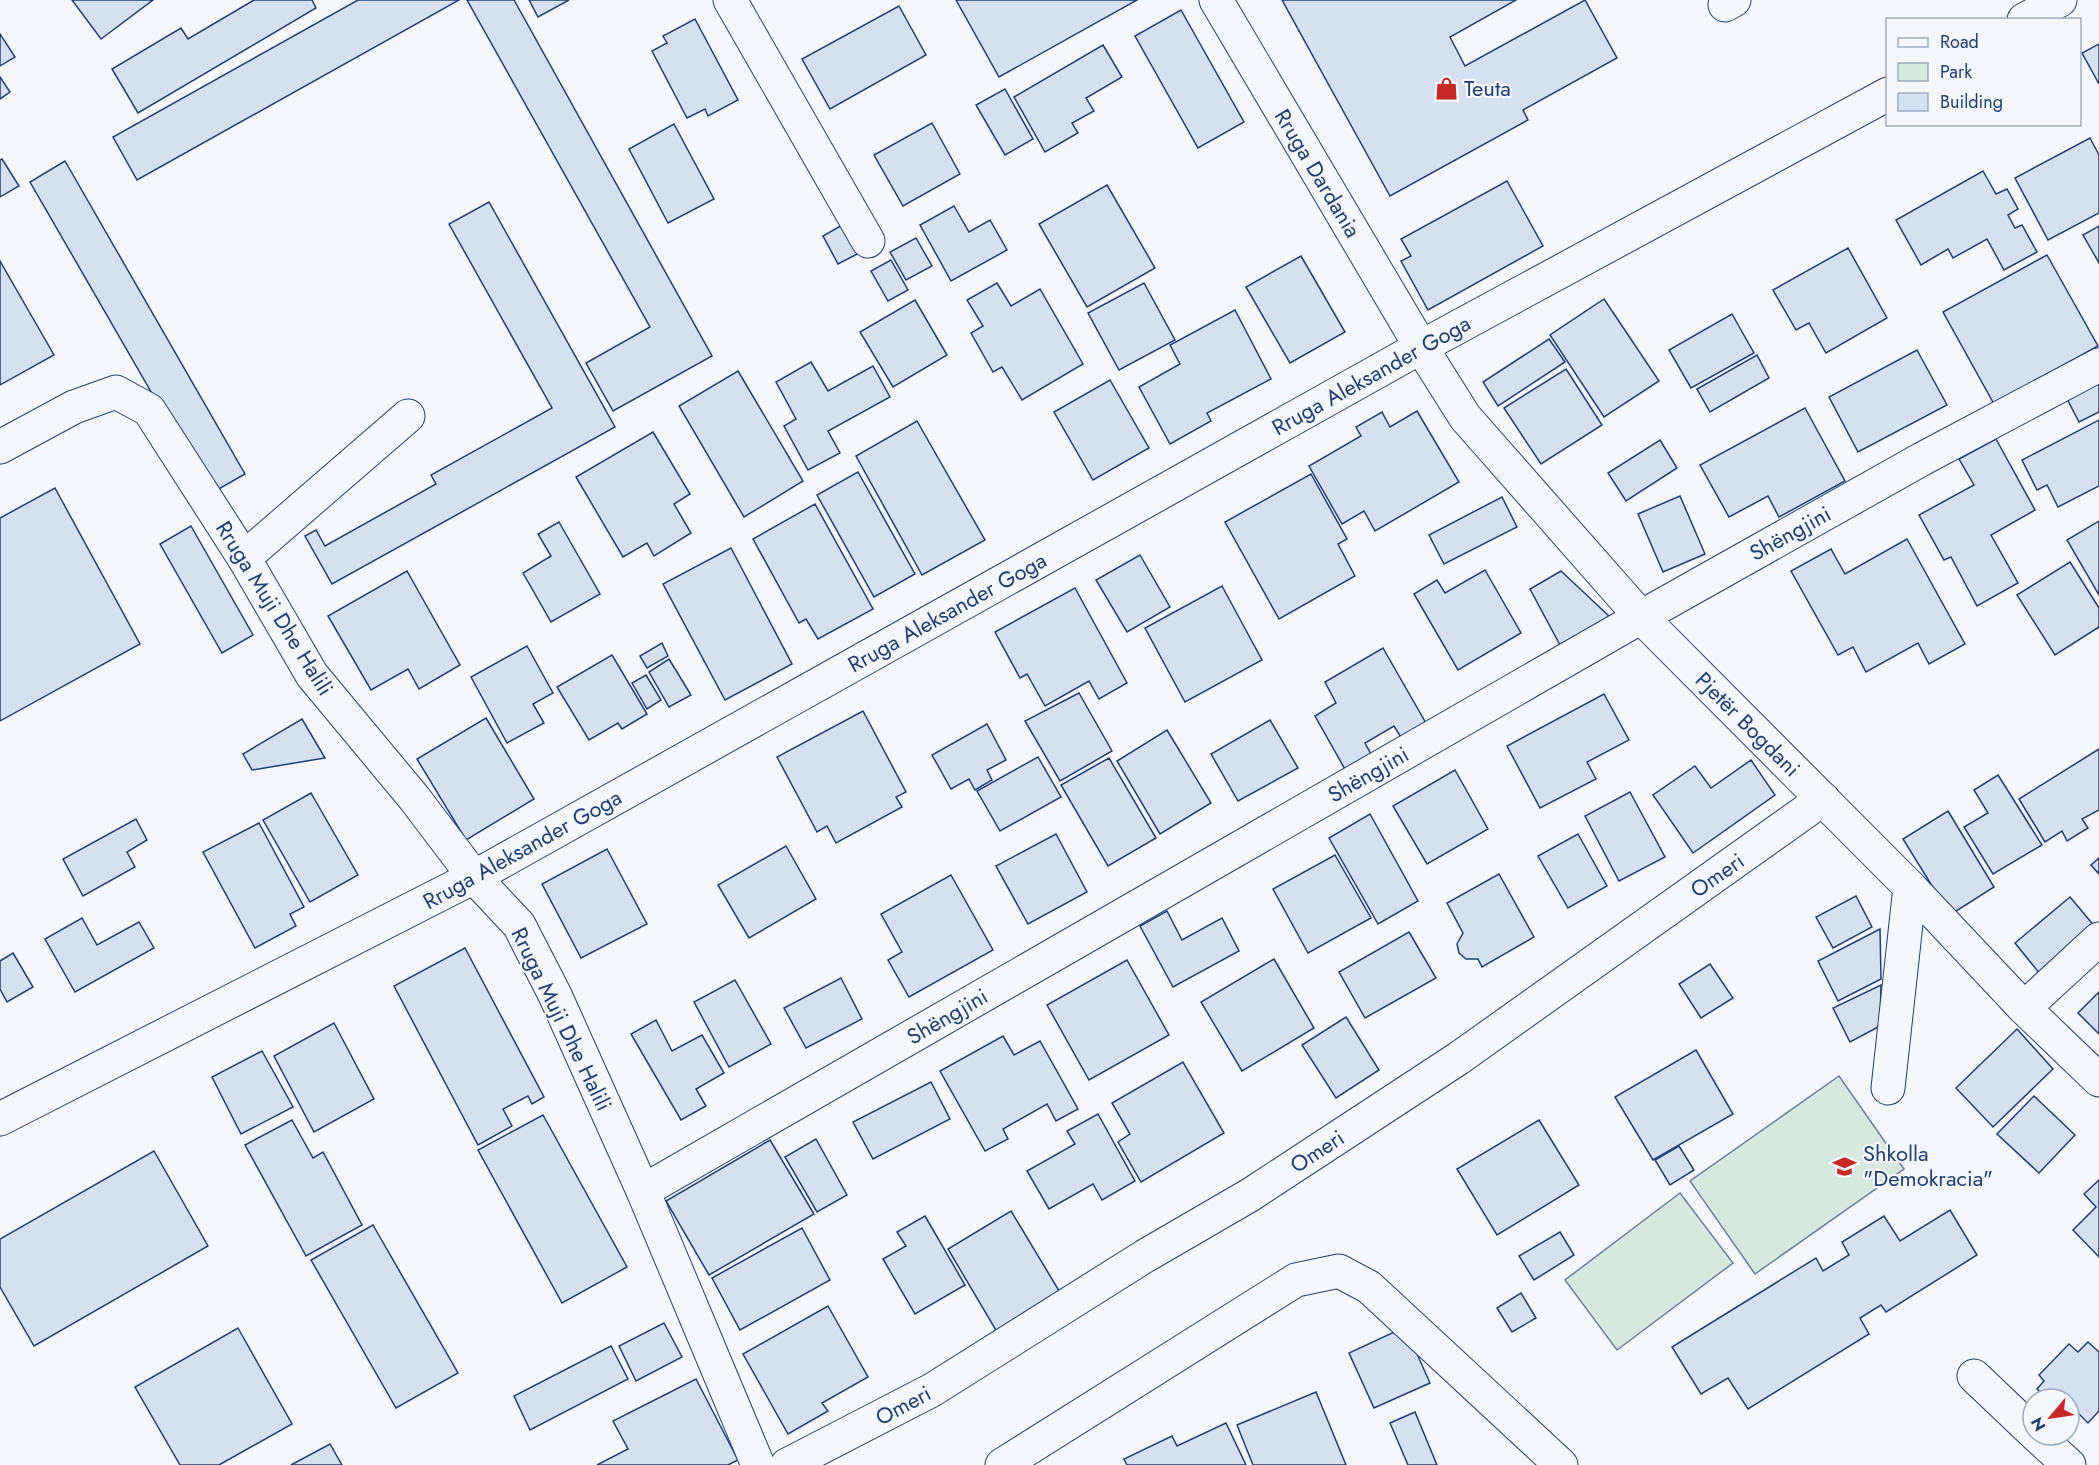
<svg xmlns="http://www.w3.org/2000/svg" width="2099" height="1465" viewBox="0 0 2099 1465" font-family="Jost,sans-serif">
  <style>
    .green { fill: #d7e8df; stroke: #687fa3; stroke-width: 1.5 }
    .building { fill: #d5e0f0; stroke: #1d3f73; stroke-width: 1.5 }
    .lines { fill: none; stroke-linecap: round; stroke-linejoin: round }
    .minor-casing { stroke: #1d3f73; stroke-width: 35 }
    .major-casing { stroke: #1d3f73; stroke-width: 35 }
    .minor { stroke: #f4f7fb; stroke-width: 33 }
    .major { stroke: #f4f7fb; stroke-width: 33 }
    .labels { text-anchor: middle; stroke-width: 4.5; stroke-linejoin: round; paint-order: stroke }
    .poi-label { font-size: 22px; fill: #1d3f73; stroke: #f4f7fb; text-anchor: start }
    .street-label { font-size: 22px; fill: #1d3f73; stroke: #f4f7fb }
  </style>
  <rect width="100%" height="100%" fill="#f4f7fb"/>
  <g class="green">
    <polygon points="1839,1076 1904,1169 1755,1274 1690,1181"/>
    <polygon points="1680,1193 1733,1263 1617,1350 1565,1280"/>
  </g>
  <g class="building">
    <polygon points="72,0 153,0 101,39"/>
    <polygon points="254,0 312,0 316,8 138,113 112,69 181,28 188,39"/>
    <polygon points="358,0 459,0 137,180 113,137"/>
    <polygon points="467,0 514,0 712,356 613,411 586,363 650,327"/>
    <polygon points="529,0 569,0 538,17"/>
    <polygon points="956,0 1137,0 999,77"/>
    <polygon points="1282,0 1516,0 1450,37 1465,66 1585,0 1617,58 1523,110 1528,120 1390,196"/>
    <polygon points="899,6 926,55 830,109 802,59"/>
    <polygon points="1181,10 1244,122 1198,148 1135,36"/>
    <polygon points="695,19 738,100 708,116 705,109 687,118 652,51 667,43 663,36"/>
    <polygon points="0,34 15,57 0,66"/>
    <polygon points="2099,44 2099,84 2082,53"/>
    <polygon points="1103,45 1122,77 1086,98 1094,111 1072,123 1078,133 1045,152 1014,97"/>
    <polygon points="0,77 10,92 0,99"/>
    <polygon points="1005,89 1033,139 1005,155 976,105"/>
    <polygon points="932,123 960,174 903,206 874,155"/>
    <polygon points="674,124 714,199 668,223 629,149"/>
    <polygon points="2090,138 2099,155 2099,213 2048,240 2015,178"/>
    <polygon points="2,159 19,186 0,197 0,160"/>
    <polygon points="65,161 245,474 210,494 30,182"/>
    <polygon points="1983,171 1996,194 2007,189 2018,209 2008,215 2015,228 2022,225 2037,252 2004,270 1987,239 1953,258 1948,249 1921,265 1896,220"/>
    <polygon points="1507,181 1543,246 1428,310 1401,261 1411,256 1401,239"/>
    <polygon points="1107,185 1155,268 1087,307 1039,224"/>
    <polygon points="489,202 615,427 332,584 305,536 316,530 325,546 436,484 431,475 552,408 449,224"/>
    <polygon points="954,206 969,232 990,220 1007,250 951,281 920,225"/>
    <polygon points="849,221 865,250 838,264 823,236"/>
    <polygon points="2099,226 2099,263 2083,235"/>
    <polygon points="916,238 932,266 906,280 890,252"/>
    <polygon points="1848,248 1887,318 1826,353 1809,323 1796,330 1773,290"/>
    <polygon points="2047,255 2098,346 1994,404 1943,312"/>
    <polygon points="1301,256 1345,332 1290,363 1246,287"/>
    <polygon points="891,260 908,290 888,301 871,271"/>
    <polygon points="0,261 54,355 0,385"/>
    <polygon points="997,283 1011,306 1040,289 1083,364 1022,400 1002,367 993,372 971,333 983,326 967,300"/>
    <polygon points="1144,283 1175,340 1119,370 1088,313"/>
    <polygon points="1604,299 1659,381 1604,417 1550,335"/>
    <polygon points="915,300 947,355 893,387 860,332"/>
    <polygon points="1235,310 1271,379 1207,413 1211,421 1170,444 1139,387 1180,364 1170,345"/>
    <polygon points="1732,314 1754,353 1691,388 1669,350"/>
    <polygon points="1549,339 1565,362 1498,406 1483,382"/>
    <polygon points="1917,350 1947,405 1858,452 1829,397"/>
    <polygon points="1757,355 1769,378 1710,412 1697,389"/>
    <polygon points="811,362 828,391 873,366 890,397 828,431 840,453 808,470 784,426 796,419 776,382"/>
    <polygon points="1566,369 1602,425 1541,464 1504,408"/>
    <polygon points="738,371 803,481 744,517 679,406"/>
    <polygon points="2099,375 2099,412 2079,422 2064,393"/>
    <polygon points="1110,380 1149,448 1093,480 1054,412"/>
    <polygon points="1805,408 1845,481 1779,517 1768,496 1729,517 1700,465"/>
    <polygon points="1417,411 1459,482 1375,531 1364,511 1342,524 1309,466 1361,436 1356,427 1382,412 1390,427"/>
    <polygon points="2099,420 2099,486 2058,507 2047,485 2037,490 2022,460"/>
    <polygon points="917,421 985,540 922,575 856,456"/>
    <polygon points="653,432 690,494 674,504 691,533 654,556 647,543 623,557 576,477"/>
    <polygon points="1996,439 2035,510 1991,535 2018,583 1977,606 1951,557 1944,560 1919,515 1974,485 1959,459"/>
    <polygon points="1660,440 1677,468 1626,501 1608,473"/>
    <polygon points="858,472 915,574 874,597 817,495"/>
    <polygon points="1311,474 1347,539 1338,544 1355,576 1279,619 1225,522"/>
    <polygon points="55,488 140,644 0,721 0,518"/>
    <polygon points="1680,496 1705,554 1663,572 1638,514"/>
    <polygon points="1502,497 1517,527 1444,564 1429,535"/>
    <polygon points="815,504 873,609 818,639 806,619 799,623 753,539"/>
    <polygon points="2099,521 2099,595 2067,540"/>
    <polygon points="559,522 600,594 551,622 523,573 551,556 538,534"/>
    <polygon points="191,526 253,635 222,653 160,544"/>
    <polygon points="1907,539 1965,644 1929,664 1918,643 1866,672 1853,647 1838,655 1791,571 1831,549 1845,574"/>
    <polygon points="731,548 792,664 725,700 663,584"/>
    <polygon points="1140,555 1170,607 1127,632 1096,580"/>
    <polygon points="2070,562 2099,608 2099,627 2055,655 2017,595"/>
    <polygon points="1485,570 1521,633 1458,670 1414,594 1437,580 1445,593"/>
    <polygon points="407,571 460,665 419,689 408,669 371,690 328,616"/>
    <polygon points="1561,571 1610,617 1560,645 1530,589"/>
    <polygon points="1222,586 1262,660 1185,702 1145,628"/>
    <polygon points="1075,588 1127,683 1099,699 1089,681 1045,706 1027,674 1020,678 995,632"/>
    <polygon points="662,643 668,656 647,668 640,656"/>
    <polygon points="527,646 553,693 533,704 544,723 507,743 471,677"/>
    <polygon points="1383,648 1427,725 1402,739 1394,726 1365,743 1372,756 1346,771 1315,716 1336,703 1325,682"/>
    <polygon points="612,655 647,714 622,729 618,723 589,740 557,687"/>
    <polygon points="669,659 691,695 669,707 649,672"/>
    <polygon points="646,675 661,700 647,709 632,683"/>
    <polygon points="1079,693 1112,751 1060,781 1025,721"/>
    <polygon points="1604,694 1629,740 1587,762 1596,779 1540,808 1507,746"/>
    <polygon points="863,711 906,792 896,797 902,807 836,843 827,826 817,832 777,757"/>
    <polygon points="486,718 534,799 466,840 417,759"/>
    <polygon points="302,719 325,758 252,770 243,754"/>
    <polygon points="1270,720 1298,768 1238,801 1211,754"/>
    <polygon points="987,724 1006,760 987,770 992,780 975,790 969,779 951,789 932,755"/>
    <polygon points="1167,730 1211,803 1160,834 1117,761"/>
    <polygon points="2099,749 2099,810 2082,819 2088,828 2067,841 2062,831 2045,842 2019,799"/>
    <polygon points="1038,757 1061,797 1000,831 977,791"/>
    <polygon points="1109,758 1156,838 1108,866 1061,785"/>
    <polygon points="1751,760 1775,795 1693,853 1653,795 1695,766 1711,788"/>
    <polygon points="1455,770 1488,829 1427,864 1393,806"/>
    <polygon points="1998,775 2042,845 1993,874 1964,827 1988,813 1974,790"/>
    <polygon points="1630,792 1665,857 1619,881 1585,816"/>
    <polygon points="311,793 358,875 310,902 263,820"/>
    <polygon points="1948,811 1994,887 1950,915 1903,839"/>
    <polygon points="1370,814 1418,901 1378,924 1329,838"/>
    <polygon points="136,819 147,840 127,852 135,867 83,896 63,859"/>
    <polygon points="259,823 304,907 290,914 296,926 255,948 203,852"/>
    <polygon points="1056,834 1087,892 1028,924 996,866"/>
    <polygon points="1578,834 1607,886 1568,908 1538,856"/>
    <polygon points="786,846 816,899 749,938 718,885"/>
    <polygon points="607,849 647,924 581,958 542,884"/>
    <polygon points="1335,855 1371,918 1308,953 1273,889"/>
    <polygon points="2099,858 2099,874 2091,865"/>
    <polygon points="1499,874 1534,937 1482,967 1478,959 1466,959 1459,953 1457,944 1463,933 1447,903"/>
    <polygon points="951,875 993,950 909,997 888,960 902,952 881,914"/>
    <polygon points="1856,896 1872,927 1833,948 1816,917"/>
    <polygon points="2070,897 2096,928 2040,974 2015,943"/>
    <polygon points="1167,911 1182,940 1222,918 1239,951 1173,987 1140,926"/>
    <polygon points="82,918 97,945 139,922 154,948 75,992 45,939"/>
    <polygon points="1880,929 1881,979 1838,1001 1818,961"/>
    <polygon points="1409,932 1436,978 1365,1018 1339,972"/>
    <polygon points="465,948 544,1097 532,1104 528,1096 503,1109 512,1126 478,1145 394,986"/>
    <polygon points="13,953 33,987 7,1002 0,989 0,961"/>
    <polygon points="1274,959 1314,1028 1242,1071 1201,1002"/>
    <polygon points="1127,960 1169,1035 1089,1080 1047,1005"/>
    <polygon points="1710,964 1733,998 1701,1018 1679,984"/>
    <polygon points="841,978 862,1019 806,1048 784,1008"/>
    <polygon points="735,980 771,1044 729,1067 694,1002"/>
    <polygon points="1881,985 1880,1026 1850,1042 1833,1008"/>
    <polygon points="2099,992 2099,1034 2078,1013"/>
    <polygon points="1346,1017 1379,1070 1336,1098 1302,1045"/>
    <polygon points="656,1020 672,1051 702,1035 724,1073 696,1089 706,1106 681,1120 631,1034"/>
    <polygon points="334,1023 374,1099 314,1132 274,1056"/>
    <polygon points="2017,1029 2053,1069 1993,1127 1956,1088"/>
    <polygon points="1003,1036 1014,1055 1040,1041 1078,1109 1056,1121 1047,1104 1003,1129 1008,1139 985,1151 940,1071"/>
    <polygon points="1696,1050 1733,1114 1653,1160 1615,1097"/>
    <polygon points="262,1051 293,1107 241,1134 212,1077"/>
    <polygon points="1183,1062 1224,1133 1141,1182 1118,1142 1130,1134 1112,1103"/>
    <polygon points="931,1082 950,1119 873,1159 853,1122"/>
    <polygon points="2034,1096 2075,1135 2039,1173 1997,1134"/>
    <polygon points="1098,1114 1135,1181 1102,1200 1093,1184 1049,1209 1027,1171 1075,1144 1067,1131"/>
    <polygon points="543,1115 627,1267 562,1303 478,1150"/>
    <polygon points="292,1120 313,1158 323,1152 362,1225 306,1256 245,1145"/>
    <polygon points="1539,1120 1579,1185 1497,1235 1457,1169"/>
    <polygon points="816,1139 847,1195 817,1212 785,1157"/>
    <polygon points="770,1140 814,1214 709,1275 666,1201"/>
    <polygon points="1679,1146 1694,1170 1670,1185 1655,1160"/>
    <polygon points="154,1151 208,1246 34,1346 0,1287 0,1239"/>
    <polygon points="2099,1180 2099,1257 2073,1230 2096,1207 2084,1194"/>
    <polygon points="1950,1210 1977,1255 1886,1312 1881,1305 1860,1318 1869,1334 1748,1409 1728,1378 1701,1394 1672,1347 1816,1258 1823,1271 1849,1255 1842,1242 1884,1216 1900,1241"/>
    <polygon points="1011,1211 1061,1294 997,1332 948,1249"/>
    <polygon points="925,1216 965,1285 915,1314 883,1259 906,1246 897,1232"/>
    <polygon points="373,1225 458,1373 396,1408 311,1260"/>
    <polygon points="802,1228 830,1280 740,1330 712,1278"/>
    <polygon points="1560,1232 1574,1255 1534,1280 1519,1256"/>
    <polygon points="1521,1293 1536,1318 1512,1332 1497,1308"/>
    <polygon points="828,1306 868,1377 822,1403 828,1411 788,1434 743,1354"/>
    <polygon points="664,1323 682,1357 636,1381 619,1346"/>
    <polygon points="1405,1327 1430,1383 1374,1408 1349,1353"/>
    <polygon points="238,1328 292,1424 219,1465 180,1465 135,1387"/>
    <polygon points="2088,1342 2099,1352 2099,1411 2088,1423 2069,1404 2069,1399 2048,1399 2037,1389 2044,1381 2039,1375 2069,1344 2078,1352"/>
    <polygon points="611,1346 628,1379 530,1430 514,1396"/>
    <polygon points="696,1379 738,1460 728,1465 597,1465 628,1449 613,1421"/>
    <polygon points="1316,1392 1346,1465 1253,1465 1237,1425"/>
    <polygon points="1415,1412 1437,1465 1408,1465 1390,1423"/>
    <polygon points="1226,1423 1246,1465 1127,1465 1124,1459 1172,1436 1177,1446"/>
    <polygon points="330,1444 342,1465 291,1465"/>
  </g>
  <g class="lines">
    <defs>
      <g id="minor">
        <polyline points="730,0 868,241"/>
        <polyline points="1216,0 1421,347 1465,417 1641,617 1910,887 2024,1008 2099,1080"/>
        <polyline points="1725,5 1734,0"/>
        <polyline points="0,447 74,407 116,392 149,410 244,558 312,675 415,799 474,877 519,925 555,995 643,1191 758,1465"/>
        <polyline points="244,558 408,416"/>
        <polyline points="2024,1008 2099,939"/>
        <polyline points="1888,1088 1910,887"/>
        <polyline points="643,1191 1641,617 1922,459 2099,365"/>
        <polyline points="1974,1376 2033,1432"/>
        <polyline points="2036,1435 2069,1465"/>
        <polyline points="787,1465 932,1390 1145,1256 1250,1195 1459,1058 1823,799"/>
        <polyline points="1002,1465 1296,1280 1339,1271 1369,1287 1561,1465"/>
      </g>
      <g id="major">
        <polyline points="2024,20 2060,0"/>
        <polyline points="0,1119 474,877 1421,347 1888,94"/>
      </g>
    </defs>
    <use href="#minor" class="minor-casing"/>
    <use href="#major" class="major-casing"/>
    <use href="#minor" class="minor"/>
    <use href="#major" class="major"/>
  </g>
  <defs>
    <symbol id="shop-bare" viewBox="-9 -9 18 18"><path d="M-5-2.5h2.3a2.7 3.5 0 0 1 5.4 0H5L5.5 6h-11ZM-1.5-2.5h3a1.5 2.3 0 0 0-3 0Z" fill="#c62828" stroke="#f4f7fb" stroke-width="2.5" paint-order="stroke"/></symbol>
    <symbol id="school-bare" viewBox="-9 -9 18 18"><path d="M0-5L7-2L0 1L-7-2ZM-4 1L0 2.5L4 1V4Q0 6-4 4Z" fill="#c62828" stroke="#f4f7fb" stroke-width="2.5" paint-order="stroke"/></symbol>
  </defs>
  <g fill-rule="evenodd">
    <use href="#shop-bare" x="1430" y="72" width="33" height="33"/>
    <use href="#school-bare" x="1828" y="1150" width="33" height="33"/>
  </g>
  <g class="labels">
    <g class="poi-label">
      <text x="1464" y="96">Teuta</text>
      <text x="1863" y="1161">Shkolla<tspan x="1863" dy="25">"Demokracia"</tspan></text>
    </g>
    <g class="street-label">
      <text transform="translate(1318 173) rotate(59)" y="8">Rruga Dardania</text>
      <text transform="translate(1371 375) rotate(-29)" y="8">Rruga Aleksander Goga</text>
      <text transform="translate(1790 533) rotate(-29)" y="8">Shëngjini</text>
      <text transform="translate(275 608) rotate(58)" y="8">Rruga Muji Dhe Halili</text>
      <text transform="translate(947 612) rotate(-29)" y="8">Rruga Aleksander Goga</text>
      <text transform="translate(1748 724) rotate(45)" y="8">Pjetër Bogdani</text>
      <text transform="translate(1368 774) rotate(-30)" y="8">Shëngjini</text>
      <text transform="translate(522 849) rotate(-29)" y="8">Rruga Aleksander Goga</text>
      <text transform="translate(1717 875) rotate(-35)" y="8">Omeri</text>
      <text transform="translate(947 1016) rotate(-30)" y="8">Shëngjini</text>
      <text transform="translate(562 1019) rotate(64)" y="8">Rruga Muji Dhe Halili</text>
      <text transform="translate(1317 1151) rotate(-33)" y="8">Omeri</text>
      <text transform="translate(903 1405) rotate(-28)" y="8">Omeri</text>
    </g>
  </g>
  <rect x="1886" y="18" width="195" height="108" fill="#f4f7fb" stroke="#9eadc5" stroke-width="1.5"/>
  <rect x="1898" y="38" width="30" height="9" fill="#f4f7fb" stroke="#9eadc5" stroke-width="1.5"/>
  <text x="1940" y="48" font-size="18" fill="#1d3f73">Road</text>
  <rect x="1898" y="63" width="30" height="18" fill="#d7e8df" stroke="#9eadc5" stroke-width="1.5"/>
  <text x="1940" y="78" font-size="18" fill="#1d3f73">Park</text>
  <rect x="1898" y="93" width="30" height="18" fill="#d5e0f0" stroke="#9eadc5" stroke-width="1.5"/>
  <text x="1940" y="108" font-size="18" fill="#1d3f73">Building</text>
  <g transform="translate(2051 1417) rotate(241)"><circle r="28" fill="#f4f7fb" stroke="#9eadc5" stroke-width="1.5"/>
  <path d="M0-4.5L10 22L0 15L-10 22Z" fill="#c62828"/>
  <text y="-9" font-size="16" font-weight="bold" text-anchor="middle" fill="#1d3f73">N</text>
  </g>
</svg>
